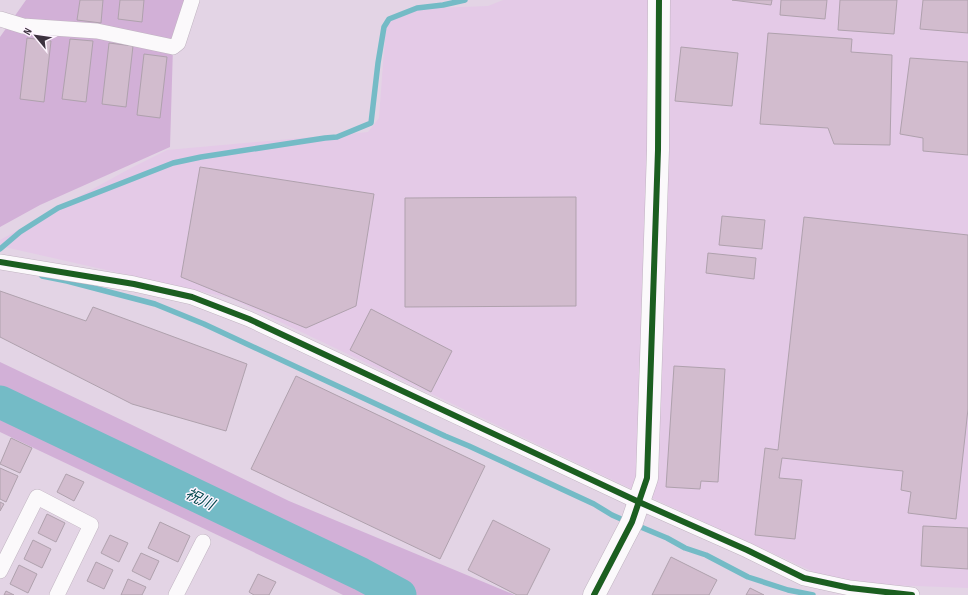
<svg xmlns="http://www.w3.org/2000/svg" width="968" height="595" viewBox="0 0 968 595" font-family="'Sofia Sans Condensed','Noto Sans JP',sans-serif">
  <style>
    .built { fill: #e4cae7 }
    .green { fill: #d2b0d7 }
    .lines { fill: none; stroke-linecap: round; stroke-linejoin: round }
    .stream { stroke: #74bbc6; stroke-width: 5.5 }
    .river { stroke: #74bbc6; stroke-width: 33 }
    .building { fill: #d2bcce; stroke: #afa1ad }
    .street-casing { stroke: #c0b4c1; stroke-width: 16 }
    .secondary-casing { stroke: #c0b4c1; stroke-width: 23 }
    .street { stroke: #fbf9fb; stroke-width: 15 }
    .secondary { stroke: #fbf9fb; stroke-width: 22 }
    .cycleway-casing { stroke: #fef5ff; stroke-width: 8 }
    .cycleway { stroke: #1b5e20; stroke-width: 6 }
    .labels { text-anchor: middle; stroke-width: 3; stroke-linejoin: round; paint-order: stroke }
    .water-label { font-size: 15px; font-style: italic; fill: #01464a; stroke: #fef5ff }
  </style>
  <rect width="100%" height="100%" fill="#e3d4e5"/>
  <polygon class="built" points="503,0 968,0 968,588 838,583 619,483 230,298 0,246 0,240 131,168 167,150 368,132 379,118 386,23 408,9 488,6"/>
  <g class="green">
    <polygon points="26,0 190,0 173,47 170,147 40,205 0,227 0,37"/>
    <polygon points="0,362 128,423 289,501 515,595 343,595 308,578 0,432"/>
  </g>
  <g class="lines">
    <g class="stream">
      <polyline points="0,249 20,232 58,208 173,163 201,157 325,138 337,137 371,123 378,63 384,27 389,19 417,8 443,5 465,0"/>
      <polyline points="42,276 67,281 155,304 204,324 445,436 469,446 594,504 612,515 628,522"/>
      <polyline points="636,525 667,538 685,548 706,555 748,577 788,590 813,595"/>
    </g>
    <polyline class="river" points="0,402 361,574 400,595"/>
  </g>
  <g class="building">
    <polygon points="80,0 103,0 101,23 77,20"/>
    <polygon points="120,0 144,0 142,22 118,19"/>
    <polygon points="732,0 772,0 771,5"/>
    <polygon points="781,0 827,0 825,19 780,15"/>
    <polygon points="840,0 897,0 894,34 838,30"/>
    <polygon points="923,0 968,0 968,33 920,29"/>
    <polygon points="768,33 852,39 851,52 892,55 890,145 834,144 828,128 760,124"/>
    <polygon points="27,38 51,41 44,102 20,99"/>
    <polygon points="70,39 93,41 86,102 62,99"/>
    <polygon points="109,43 133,46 126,107 102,104"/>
    <polygon points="681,47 738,53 732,106 675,101"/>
    <polygon points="144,54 167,57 160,118 137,115"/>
    <polygon points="910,58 968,62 968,155 923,151 923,138 900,134"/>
    <polygon points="200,167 374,194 356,306 306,328 181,277"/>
    <polygon points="576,197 576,306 405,307 405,198"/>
    <polygon points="722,216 765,220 762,249 719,245"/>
    <polygon points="804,217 968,235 968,409 956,519 908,513 911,492 901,490 903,471 782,458 779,478 802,480 795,539 755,535 765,448 778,450"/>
    <polygon points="708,253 756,258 754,279 706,273"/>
    <polygon points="0,291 86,321 93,307 247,364 226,431 132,404 0,337"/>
    <polygon points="371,309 452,351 431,392 350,350"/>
    <polygon points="674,366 725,369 718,482 701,481 700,489 666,487"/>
    <polygon points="296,376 485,466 440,559 251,469"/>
    <polygon points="11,438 32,448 20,473 0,464"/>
    <polygon points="0,468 18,476 6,502 0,499"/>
    <polygon points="66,474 84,482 74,501 57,492"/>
    <polygon points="0,502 4,504 0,511"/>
    <polygon points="47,514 65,523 56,542 38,533"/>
    <polygon points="493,520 550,549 527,595 517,595 468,570"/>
    <polygon points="160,522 190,536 178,562 148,548"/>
    <polygon points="923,526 968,528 968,569 921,566"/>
    <polygon points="110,535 128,543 119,562 101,553"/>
    <polygon points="33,540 51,549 42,568 24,559"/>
    <polygon points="141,553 159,561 150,580 132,571"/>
    <polygon points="671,557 717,580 709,595 652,595"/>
    <polygon points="96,562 113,570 104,589 87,581"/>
    <polygon points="19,565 37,574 28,593 10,584"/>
    <polygon points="258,574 276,582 269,595 254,595 249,592"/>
    <polygon points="128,579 146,587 142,595 121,595"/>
    <polygon points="750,588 764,595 746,595"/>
    <polygon points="6,591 14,595 4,595"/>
  </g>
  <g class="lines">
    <defs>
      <g id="street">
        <polyline points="0,19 23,26 97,31 173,47 178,43 192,0"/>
        <polyline points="0,262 134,284 192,297 249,319 639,502 747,550 804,578 850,588 912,595"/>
        <polyline points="0,571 37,497 91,525 57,595"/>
        <polyline points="176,595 203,542"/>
      </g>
      <polyline id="secondary" points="594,595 632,522 647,478 658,150 659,0"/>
    </defs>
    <use href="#street" class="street-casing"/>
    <use href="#secondary" class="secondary-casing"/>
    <use href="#street" class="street"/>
    <use href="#secondary" class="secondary"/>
    <defs>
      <g id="cycleway">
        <polyline points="0,262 134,284 192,297 249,319 639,502 747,550 804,578 850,588 912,595"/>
        <polyline points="594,595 632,522 647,478 658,150 659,0"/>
      </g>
    </defs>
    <use href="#cycleway" class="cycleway-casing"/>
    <use href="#cycleway" class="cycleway"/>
  </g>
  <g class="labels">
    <g class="water-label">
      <text transform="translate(200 499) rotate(26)" y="5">祝川</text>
    </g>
  </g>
  <g transform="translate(36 36) rotate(299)" stroke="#fef5ff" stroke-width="3" paint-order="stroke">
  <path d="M0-3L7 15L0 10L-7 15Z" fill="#3c313e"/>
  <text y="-6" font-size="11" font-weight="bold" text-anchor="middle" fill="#3c313e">N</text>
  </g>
</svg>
